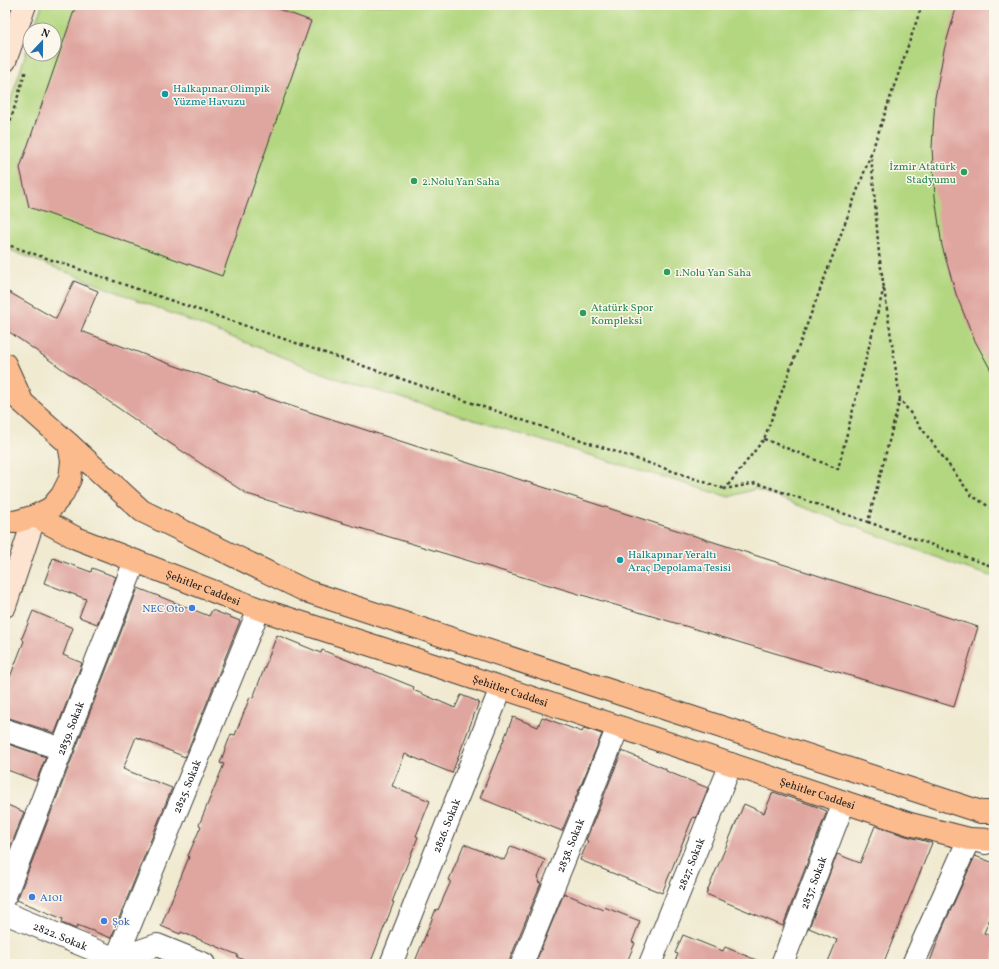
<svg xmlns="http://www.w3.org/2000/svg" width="999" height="969" viewBox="0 0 999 969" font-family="Vollkorn,serif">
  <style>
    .green { fill: #b3d780; stroke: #687a4e }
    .building { fill: #dfa59f }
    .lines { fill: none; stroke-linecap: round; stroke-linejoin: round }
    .street-casing { stroke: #3c3b37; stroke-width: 24 }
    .secondary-casing { stroke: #3c3b37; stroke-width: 24 }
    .primary-casing { stroke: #3c3b37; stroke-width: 24 }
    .path { stroke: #3c3b37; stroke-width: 2.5; stroke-dasharray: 3 3; stroke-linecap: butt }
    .street { stroke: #fff; stroke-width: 22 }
    .secondary { stroke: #fde4d1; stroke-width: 22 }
    .primary { stroke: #fbbb8d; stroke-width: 22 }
    .culture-dot { fill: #0f9aa8; stroke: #fbf7ec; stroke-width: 1.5 }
    .leisure-dot { fill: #2e9e5b; stroke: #fbf7ec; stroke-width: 1.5 }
    .shop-dot { fill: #3f7fe0; stroke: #fbf7ec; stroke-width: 1.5 }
    .labels { text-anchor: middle; stroke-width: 3; stroke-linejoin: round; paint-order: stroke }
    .culture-label { font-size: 11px; fill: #0d838f; stroke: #fbf7ec; text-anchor: start }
    .leisure-label { font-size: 11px; fill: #27864d; stroke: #fbf7ec; text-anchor: start }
    .street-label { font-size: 11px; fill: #1c1c1c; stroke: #fbf7ec }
    .shop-label { font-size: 11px; fill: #366cbe; stroke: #fbf7ec; text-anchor: start }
  </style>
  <rect width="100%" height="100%" fill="#fbf7ec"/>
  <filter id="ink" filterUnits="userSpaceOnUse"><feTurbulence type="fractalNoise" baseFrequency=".025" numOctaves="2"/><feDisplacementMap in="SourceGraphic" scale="8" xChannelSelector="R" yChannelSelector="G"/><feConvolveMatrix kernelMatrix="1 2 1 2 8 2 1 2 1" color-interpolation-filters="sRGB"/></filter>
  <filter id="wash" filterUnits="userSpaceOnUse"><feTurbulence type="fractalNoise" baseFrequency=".012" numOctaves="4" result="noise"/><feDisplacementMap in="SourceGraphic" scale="16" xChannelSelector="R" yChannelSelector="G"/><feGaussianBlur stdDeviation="0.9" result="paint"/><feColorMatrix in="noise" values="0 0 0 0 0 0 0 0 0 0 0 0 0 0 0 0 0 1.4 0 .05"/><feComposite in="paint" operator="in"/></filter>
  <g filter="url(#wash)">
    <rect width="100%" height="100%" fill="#f0ead1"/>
    <polygon class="green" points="42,5 994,5 994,577 962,567 755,489 729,497 338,379 5,248 5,118 30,40 30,54 54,54 54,30 33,30"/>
    <g id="blocks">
      <g class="building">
        <polygon points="76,5 267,5 311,21 222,276 29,207 20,168"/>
        <polygon points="957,5 994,5 994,376 974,339 956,294 942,246 935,197 932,148 935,98 944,50"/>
        <polygon points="74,281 98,291 81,331 167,363 288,405 978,627 954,707 247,494 144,426 5,329 5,290 56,319"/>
        <polygon points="53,558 91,572 92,568 116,577 97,624 79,617 86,599 44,583"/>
        <polygon points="138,588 209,616 212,610 240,621 185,757 136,737 123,769 172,788 111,938 77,925 76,929 62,923 63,919 17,900"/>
        <polygon points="33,611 73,628 63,655 82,663 55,733 9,718 5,718 5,690 24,641 22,638"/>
        <polygon points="277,635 321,653 322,650 414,687 413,690 455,708 461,695 479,702 452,773 405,754 392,786 430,801 416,836 418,837 392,902 394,902 370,964 253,964 237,957 238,955 181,932 180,934 161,926 189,857 188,856 201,826 199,825 224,764 220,763 231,734 235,735 250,697 253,698"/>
        <polygon points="513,717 538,727 542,717 582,732 584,728 602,734 562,831 480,798"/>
        <polygon points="5,743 46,757 36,781 5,769"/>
        <polygon points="622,751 666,769 666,771 708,788 696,818 693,817 662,893 580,860 588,841 586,840"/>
        <polygon points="773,792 815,806 827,811 783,926 706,894 744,804 764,813"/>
        <polygon points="5,804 24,812 5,861"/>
        <polygon points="875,826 906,836 932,843 883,964 827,964 837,940 809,928 837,854 860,863"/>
        <polygon points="464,844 504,860 511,846 545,860 538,878 539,878 538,882 541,883 510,959 510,964 414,964 436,909 438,910 451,881 449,880"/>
        <polygon points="975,856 994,863 994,908 984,933 994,936 994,964 929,964 943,927"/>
        <polygon points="564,893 603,910 604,907 640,921 632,942 635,943 626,964 535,964"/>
        <polygon points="683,935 723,951 725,947 766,964 674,964 678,954 675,953"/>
      </g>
    </g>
  </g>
  <g filter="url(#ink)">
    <use href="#blocks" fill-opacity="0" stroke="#3c3b37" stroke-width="1"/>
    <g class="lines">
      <defs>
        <g id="street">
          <polyline points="5,730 62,749"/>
          <path id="s1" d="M5 896 135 561"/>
          <path id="s2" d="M5 913 116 959 157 945 204 964"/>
          <path id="s3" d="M114 964 259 609"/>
          <path id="s4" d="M391 964 501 688"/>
          <path id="s5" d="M522 964 618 727"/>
          <path id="s6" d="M650 964 731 764"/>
          <path id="s7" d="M782 964 844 802"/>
          <polyline points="913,964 969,839 986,843"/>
        </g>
        <g id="secondary">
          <polyline points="5,61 25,5"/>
          <polyline points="5,606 35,516"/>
        </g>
        <g id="primary">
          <polyline points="5,364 21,399"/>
          <polyline points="5,387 69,444 142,511 306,591 981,812 994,812"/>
          <path id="s8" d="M35 516 76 538 259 609 455 672 910 824 969 839 994 840"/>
          <polyline points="5,521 15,522 35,516 51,508 62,495 70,479 72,461 69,444"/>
        </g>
      </defs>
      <use href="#street" class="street-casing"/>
      <use href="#secondary" class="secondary-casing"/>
      <use href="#primary" class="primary-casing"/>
      <g class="path">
        <polyline points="922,5 871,154 879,254 900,399 971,495 994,510"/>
        <polyline points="5,138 26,70"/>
        <polyline points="871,154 764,439 725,489 756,483 868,522 900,399"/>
        <polyline points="5,244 725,489"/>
        <polyline points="764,439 838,469 884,287"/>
        <polyline points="868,522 994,567"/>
      </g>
      <use href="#street" class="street"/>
      <use href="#secondary" class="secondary"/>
      <use href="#primary" class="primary"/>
    </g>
  </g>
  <g class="culture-dot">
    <circle cx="165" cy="94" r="4"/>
    <circle cx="620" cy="560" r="4"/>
  </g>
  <g class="leisure-dot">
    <circle cx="964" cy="172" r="4"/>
    <circle cx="414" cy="181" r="4"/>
    <circle cx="667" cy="272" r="4"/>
    <circle cx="583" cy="313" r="4"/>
  </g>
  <g class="shop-dot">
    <circle cx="192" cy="608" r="4"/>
    <circle cx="32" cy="897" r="4"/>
    <circle cx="104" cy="921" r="4"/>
  </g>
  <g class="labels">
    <g class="culture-label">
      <text x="173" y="92">Halkapınar Olimpik<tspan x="173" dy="13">Yüzme Havuzu</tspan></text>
      <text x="628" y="558">Halkapınar Yeraltı<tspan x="628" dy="13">Araç Depolama Tesisi</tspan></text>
    </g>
    <g class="leisure-label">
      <text x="956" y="170" text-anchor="end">İzmir Atatürk<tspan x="956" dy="13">Stadyumu</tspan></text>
      <text x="422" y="185">2.Nolu Yan Saha</text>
      <text x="675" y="276">1.Nolu Yan Saha</text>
      <text x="591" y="311">Atatürk Spor<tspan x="591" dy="13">Kompleksi</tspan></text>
    </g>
    <g class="street-label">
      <text dy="4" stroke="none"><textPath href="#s8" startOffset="183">Şehitler Caddesi</textPath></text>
      <text dy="4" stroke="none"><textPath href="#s8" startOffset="507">Şehitler Caddesi</textPath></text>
      <text dy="4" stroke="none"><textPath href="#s1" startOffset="180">2839. Sokak</textPath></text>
      <text dy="4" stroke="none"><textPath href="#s3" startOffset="192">2825. Sokak</textPath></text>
      <text dy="4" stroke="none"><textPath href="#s8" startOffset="831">Şehitler Caddesi</textPath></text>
      <text dy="4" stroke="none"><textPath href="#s4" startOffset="149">2826. Sokak</textPath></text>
      <text dy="4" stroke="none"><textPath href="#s5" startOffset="128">2838. Sokak</textPath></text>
      <text dy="4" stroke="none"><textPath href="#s6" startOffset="108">2827. Sokak</textPath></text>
      <text dy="4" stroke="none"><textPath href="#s7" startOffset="87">2837. Sokak</textPath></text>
      <text dy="4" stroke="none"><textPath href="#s2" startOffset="60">2822. Sokak</textPath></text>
    </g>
    <g class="shop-label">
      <text x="184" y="612" text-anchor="end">NEC Oto</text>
      <text x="40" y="901">A101</text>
      <text x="112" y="925">Şok</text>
    </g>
  </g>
  <rect width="999" height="969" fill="none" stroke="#fbf7ec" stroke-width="20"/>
  <g transform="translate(42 42) rotate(22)"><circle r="19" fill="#fbf7ec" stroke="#a29f99"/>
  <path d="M0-3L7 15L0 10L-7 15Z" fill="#1f6fb2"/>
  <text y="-6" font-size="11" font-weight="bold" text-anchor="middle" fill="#1c1c1c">N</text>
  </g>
</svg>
